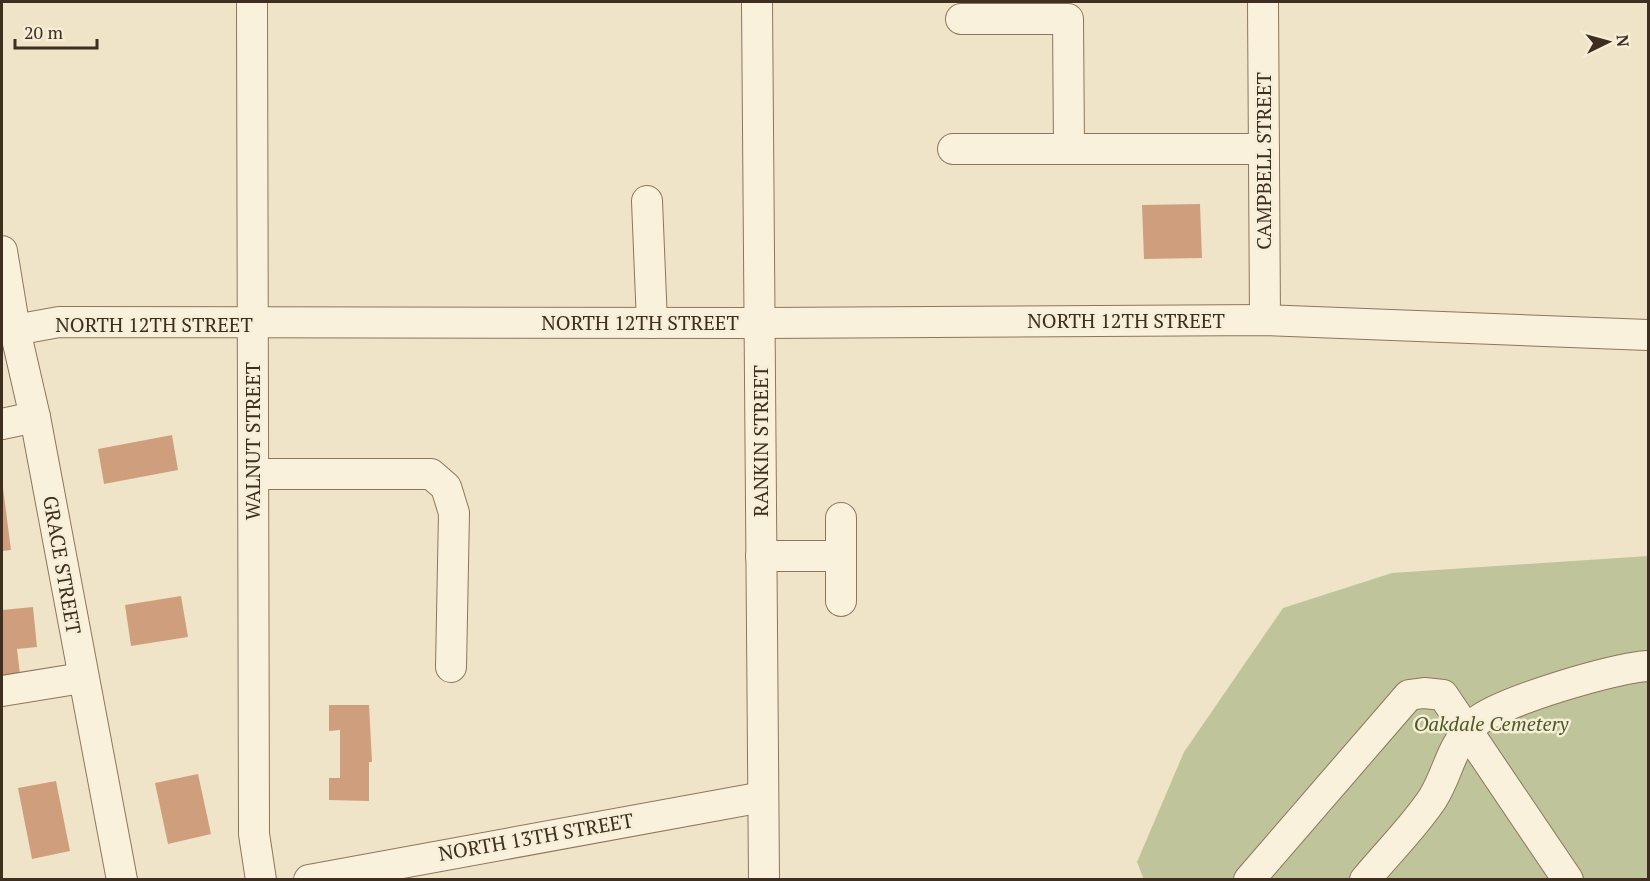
<svg xmlns="http://www.w3.org/2000/svg" width="1650" height="881" viewBox="0 0 1650 881" font-family="'PT Serif',serif">
  <style>
    .cemetery { fill: #bfc49a }
    .building { fill: #cf9f7d }
    .lines { fill: none; stroke-linecap: round; stroke-linejoin: round }
    .minor-casing { stroke: #8d765c; stroke-width: 32 }
    .minor { stroke: #faf1dc; stroke-width: 30 }
    .labels { text-anchor: middle; stroke-width: 5; stroke-linejoin: round; paint-order: stroke }
    .street-label { font-size: 20px; fill: #3d2e20; stroke: #f7eed8 }
    .park-label { font-size: 20px; font-style: italic; fill: #4d5a26; stroke: #f7eed8 }
  </style>
  <rect width="100%" height="100%" fill="#f0e4c8"/>
  <polygon class="cemetery" points="1648,556 1648,879 1144,880 1137,862 1184,752 1283,608 1392,573"/>
  <g class="building">
    <polygon points="1200,204 1202,258 1144,259 1142,205"/>
    <polygon points="172,435 178,470 104,484 98,449"/>
    <polygon points="3,488 11,550 2,551 2,489"/>
    <polygon points="181,596 188,637 131,646 125,605"/>
    <polygon points="33,607 37,647 17,649 20,674 2,676 2,610"/>
    <polygon points="329,705 369,705 372,762 369,762 369,801 329,800 329,778 340,778 340,730 329,731"/>
    <polygon points="198,774 211,834 168,844 155,783"/>
    <polygon points="56,781 70,851 32,859 18,788"/>
  </g>
  <g class="lines">
    <defs>
      <g id="minor">
        <polyline points="252,2 254,834 261,880"/>
        <polyline points="757,2 764,880"/>
        <polyline points="1263,2 1265,320"/>
        <polyline points="961,19 1068,19 1069,149"/>
        <polyline points="953,149 1264,149"/>
        <polyline points="647,201 652,323"/>
        <polyline points="2,251 15,330 35,417 122,880"/>
        <polyline points="15,330 59,322 760,323 1265,320 1648,335"/>
        <polyline points="2,424 35,417"/>
        <polyline points="254,474 431,474 446,487 454,513 451,667"/>
        <polyline points="761,556 841,556"/>
        <polyline points="841,601 841,518"/>
        <polyline points="2,691 82,678"/>
        <polyline points="309,880 763,797"/>
        <polyline points="1249,880 1409,695 1424,693 1443,695 1568,880"/>
        <path d="M1365 880C1387 853 1414 827 1433 798 1450 770 1449 748 1475 723 1498 702 1617 667 1648 666"/>
      </g>
    </defs>
    <use href="#minor" class="minor-casing"/>
    <use href="#minor" class="minor"/>
  </g>
  <g class="labels">
    <g class="street-label">
      <text transform="translate(1264 161) rotate(-90)" y="7">CAMPBELL STREET</text>
      <text x="1126" y="328">NORTH 12TH STREET</text>
      <text x="640" y="330">NORTH 12TH STREET</text>
      <text x="154" y="332">NORTH 12TH STREET</text>
      <text transform="translate(253 441) rotate(-90)" y="7">WALNUT STREET</text>
      <text transform="translate(761 441) rotate(-90)" y="7">RANKIN STREET</text>
      <text transform="translate(62 565) rotate(80)" y="7">GRACE STREET</text>
      <text transform="translate(536 837) rotate(-10)" y="7">NORTH 13TH STREET</text>
    </g>
    <g class="park-label">
      <text x="1491" y="731">Oakdale Cemetery</text>
    </g>
  </g>
  <rect width="1650" height="881" fill="none" stroke="#3d2e20" stroke-width="6"/>
  <g transform="translate(1608 42) rotate(85)" stroke="#f7eed8" stroke-width="4.5" paint-order="stroke">
  <path d="M0-4.5L10 22L0 15L-10 22Z" fill="#3d2e20"/>
  <text y="-9" font-size="16" font-weight="bold" text-anchor="middle" fill="#3d2e20">N</text>
  </g>
  <path d="M15 39v9h82v-9" fill="none" stroke="#3d2e20" stroke-width="3"/>
  <text x="24" y="39" font-size="18" fill="#3d2e20" stroke="#f7eed8" stroke-width="4.5" paint-order="stroke">20 m</text>
</svg>
